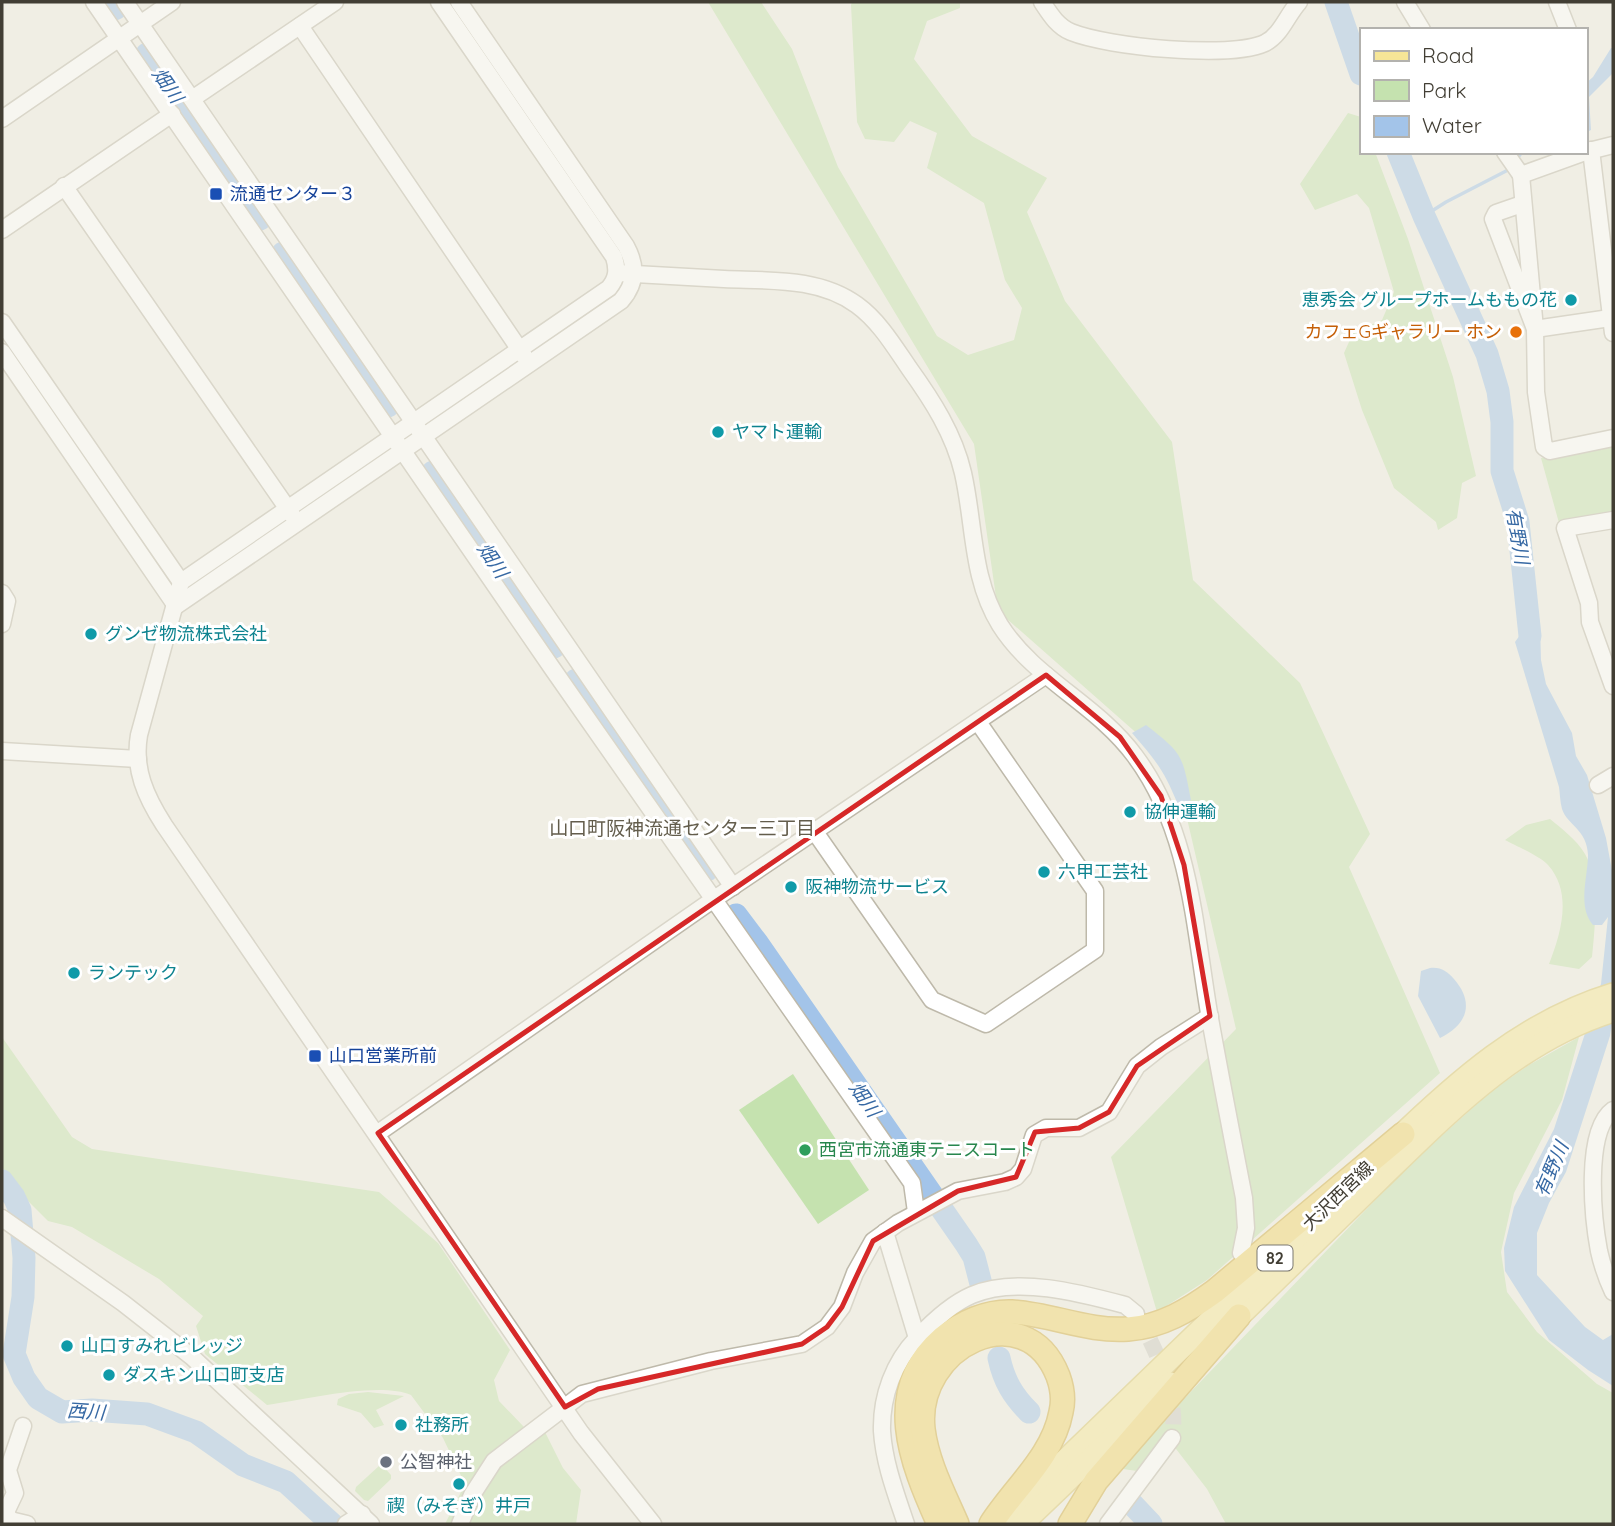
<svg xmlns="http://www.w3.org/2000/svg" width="1615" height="1526" viewBox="0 0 1615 1526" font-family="Quicksand,'Noto Sans JP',sans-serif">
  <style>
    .green { fill: #c5e2af }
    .water { fill: #a3c4e9 }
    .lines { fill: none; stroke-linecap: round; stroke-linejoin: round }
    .stream { stroke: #a3c4e9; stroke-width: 3.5 }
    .river { stroke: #a3c4e9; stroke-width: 23 }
    .minor-tunnel { stroke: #cdcbc1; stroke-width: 16; stroke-dasharray: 16 8; stroke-linecap: butt }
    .minor-casing { stroke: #beb9aa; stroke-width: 19 }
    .major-casing { stroke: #d9c569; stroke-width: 24 }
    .highway-casing { stroke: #d0ac3e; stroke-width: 26 }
    .minor { stroke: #fff; stroke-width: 16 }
    .major { stroke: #f6e697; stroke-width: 21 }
    .highway { stroke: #f2d66d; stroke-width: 23 }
    .marked { fill: none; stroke: #d62828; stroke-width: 5; stroke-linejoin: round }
    .transit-dot { fill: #1a4fb4; stroke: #fff; stroke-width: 2.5 }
    .culture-dot { fill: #0f9aa8; stroke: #fff; stroke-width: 2.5 }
    .food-dot { fill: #e8710a; stroke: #fff; stroke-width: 2.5 }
    .leisure-dot { fill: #2e9e5b; stroke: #fff; stroke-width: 2.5 }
    .worship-dot { fill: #6b7280; stroke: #fff; stroke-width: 2.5 }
    .labels { text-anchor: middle; stroke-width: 6; stroke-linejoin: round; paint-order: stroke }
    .shield { fill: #fff; stroke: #7b7871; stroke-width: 2 }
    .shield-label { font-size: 16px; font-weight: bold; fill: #423e34 }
    .transit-label { font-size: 18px; fill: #164399; stroke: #fff; text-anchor: start }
    .culture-label { font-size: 18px; fill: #0d838f; stroke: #fff; text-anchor: start }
    .food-label { font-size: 18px; fill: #c56008; stroke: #fff; text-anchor: end }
    .leisure-label { font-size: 18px; fill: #27864d; stroke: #fff; text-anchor: start }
    .street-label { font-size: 18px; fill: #423e34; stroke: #fff }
    .worship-label { font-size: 18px; fill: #5b616d; stroke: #fff; text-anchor: start }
    .water-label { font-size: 19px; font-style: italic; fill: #3769a4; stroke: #fff }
    .neighbourhood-label { font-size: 19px; fill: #635d4c; stroke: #fff }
  </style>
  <rect width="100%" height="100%" fill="#f0eee4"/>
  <g class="green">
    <polygon points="708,2 761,2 792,49 838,167 937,336 968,355 1014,340 1022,308 1005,280 984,203 927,168 937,133 910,121 894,142 865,139 857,122 851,5 852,2 960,2 960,8 927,21 914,59 972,136 1047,178 1027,212 1065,301 1172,442 1193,580 1300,683 1370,834 1349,867 1440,1073 1207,1280 1157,1312 1111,1157 1236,1029 1175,767 998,611 974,444"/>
    <polygon points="1348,113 1361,117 1361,152 1375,152 1408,239 1453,377 1476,476 1462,483 1457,518 1438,530 1436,522 1394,488 1362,410 1344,353 1353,333 1382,320 1394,292 1369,208 1357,194 1315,210 1300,184"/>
    <polygon points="1613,443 1613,514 1559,523 1541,458"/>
    <path d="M1550 819C1562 829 1576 839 1585 854 1600 879 1595 928 1592 957L1579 969 1549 964C1561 933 1573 893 1548 865 1540 856 1516 846 1505 840L1526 825Z"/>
    <path d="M2 1037 72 1137 92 1149 379 1192 438 1243 510 1350 494 1380 499 1401 524 1427 545 1432 563 1468 581 1490 576 1524H445L465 1484 443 1438 411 1395C380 1381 302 1400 267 1405L205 1354 196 1326 203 1316 159 1279 72 1227 48 1221 18 1191 2 1167Z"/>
    <polygon points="1579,1037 1562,1100 1514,1193 1501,1252 1507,1292 1537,1332 1597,1384 1613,1393 1613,1524 1226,1524 1207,1489 1166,1436 1137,1471 1123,1469 1155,1429 1406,1168 1490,1092 1529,1065"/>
    <polygon points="793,1074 869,1190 818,1224 739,1110"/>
    <polygon points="368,1392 404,1396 376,1410 384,1425 374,1428 361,1413 337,1405 338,1399 349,1394"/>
    <polygon points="382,1465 391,1475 391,1479 368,1501 364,1500 355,1491 356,1487 379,1466"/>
  </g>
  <g class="water">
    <polygon points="1611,48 1613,48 1613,73 1589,97 1591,130 1585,133 1585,84 1593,77"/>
    <path d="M1536 606 1540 623 1541 660 1546 684 1572 733 1576 756 1587 775 1606 838 1613 876V1014L1610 1036 1566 1172 1549 1203 1537 1233V1275L1585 1327 1603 1340 1613 1334V1386L1588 1370 1549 1340 1505 1271 1504 1248 1514 1207 1554 1129 1601 984 1608 917 1602 925H1593C1577 907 1588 876 1588 855 1587 829 1567 825 1562 809 1560 802 1560 794 1559 787L1515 642 1520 635V609Z"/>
    <path d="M1146 725C1183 754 1182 754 1191 800L1178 805C1164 770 1156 761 1132 733Z"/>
    <path d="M1430 968C1442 967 1446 971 1454 979 1475 1003 1467 1025 1440 1038L1418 996 1421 971Z"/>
  </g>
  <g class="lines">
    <g class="stream">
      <polyline points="1519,156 1522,152"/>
      <polyline points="1424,216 1446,202 1508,170"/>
    </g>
    <g class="river">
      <polyline points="110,2 115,9"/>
      <polyline points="1336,2 1361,74"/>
      <polyline points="147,54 260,219"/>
      <polyline points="1398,152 1424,216 1487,354 1498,391 1502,422 1502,471 1518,522 1530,636"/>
      <polyline points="283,253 388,406"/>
      <polyline points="433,472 554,647"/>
      <polyline points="576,680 707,870"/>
      <polyline points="736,915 758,944 966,1244 974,1257 982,1288"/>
      <polyline points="2,1181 14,1197 20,1210 24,1258 23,1297 14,1354 24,1378 38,1398 62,1412 92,1410 147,1414 196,1432 243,1465 286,1482 332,1524"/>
      <path d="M999 1358C1004 1381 1013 1396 1029 1412"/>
      <polyline points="1133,1505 1151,1524"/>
    </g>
    <path class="minor-tunnel" d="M1139 1319C1158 1353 1179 1400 1172 1438"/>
    <defs>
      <g id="minor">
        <polyline points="94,2 552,668 912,1183 916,1212"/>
        <polyline points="125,2 733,887"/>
        <path d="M439 2 614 257C618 270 617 278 609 288L181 582 139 735C133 769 146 797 164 825L581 1433 653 1524"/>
        <path d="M1042 2C1050 14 1057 26 1071 32 1108 47 1230 59 1265 43 1281 35 1287 15 1299 2"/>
        <polyline points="1405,2 1422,30"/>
        <polyline points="1557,2 1568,30"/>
        <polyline points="300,26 524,356"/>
        <polyline points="192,99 335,2"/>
        <polyline points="2,119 172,2"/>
        <polyline points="1591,150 1613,333"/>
        <polyline points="1505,152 1521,175 1585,152"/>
        <polyline points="1585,152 1613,145"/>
        <polyline points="1521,175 1535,329 1536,392 1544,447 1550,451 1613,438"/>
        <polyline points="64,186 292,515"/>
        <polyline points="1522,204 1496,213 1493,219 1535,329 1610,318"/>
        <polyline points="2,230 172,114"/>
        <path d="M617 273C652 275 688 277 724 279 769 281 819 277 857 305 879 321 894 346 909 368 932 400 954 434 963 473 975 526 971 578 1000 625 1034 679 1097 704 1135 756 1190 830 1194 924 1209 1013 1220 1075 1232 1136 1244 1198L1246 1228 1241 1253"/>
        <polyline points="2,322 181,582"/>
        <path d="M2 352 176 606 621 301C636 284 637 266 626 246L459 2"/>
        <polyline points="1613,520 1565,528 1589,603 1590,622 1613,686"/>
        <polyline points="2,593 7,601 2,624"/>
        <polyline points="2,751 138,759"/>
        <polyline points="1598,785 1613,776"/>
        <polyline points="815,832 932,1000 986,1024 1095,950 1095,891 978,722"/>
        <path d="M1613 1110C1584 1131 1593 1219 1599 1251 1602 1265 1607 1279 1613 1292"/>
        <polyline points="378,1133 704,906 1046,675"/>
        <polyline points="2,1218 123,1303 192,1357 371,1524"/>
        <polyline points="885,1232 917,1338"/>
        <polyline points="10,1520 6,1512 15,1493 8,1470 23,1426"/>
        <polyline points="4,1524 10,1520 27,1524"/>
        <polyline points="346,1524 362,1514"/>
        <polyline points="460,1524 472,1495 494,1461 582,1394 711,1361 802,1344 827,1327 842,1307 855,1273 873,1241 898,1223 958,1191 1005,1182 1016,1177 1023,1169 1034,1135 1046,1128 1079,1128 1109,1112 1137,1066 1161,1047 1210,1016"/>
        <path d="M906 1524C896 1494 884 1463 882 1431 881 1396 894 1362 917 1338 933 1321 951 1304 972 1295 1017 1276 1080 1293 1125 1305L1136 1314"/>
        <polyline points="1108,1524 1172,1438"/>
      </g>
      <g id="major">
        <path d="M1391 1145C1456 1082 1524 1021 1613 994"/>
        <path d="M1228 1327C1280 1277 1330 1227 1381 1178 1451 1110 1518 1041 1613 1011"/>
        <polyline points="999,1524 1310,1224"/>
        <polyline points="1022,1524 1170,1383"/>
      </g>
      <g id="highway">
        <path d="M939 1524C911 1462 882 1391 943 1338 962 1322 987 1311 1012 1312 1051 1314 1088 1332 1128 1329 1161 1327 1189 1310 1215 1291L1403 1134"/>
        <path d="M957 1524C944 1494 927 1462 923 1429 914 1346 1025 1292 1058 1376 1062 1387 1064 1400 1061 1412 1053 1456 1014 1488 991 1524"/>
        <polyline points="1070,1524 1096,1481 1239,1316"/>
      </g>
    </defs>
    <use href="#minor" class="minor-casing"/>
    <use href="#major" class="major-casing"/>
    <use href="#highway" class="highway-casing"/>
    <use href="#minor" class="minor"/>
    <use href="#major" class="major"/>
    <use href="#highway" class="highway"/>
  </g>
  <path d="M0 0H1615V1526H0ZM1046 675 1120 737 1161 796 1184 865 1210 1016 1137 1066 1109 1112 1079 1128 1035 1132 1016 1177 958 1191 873 1241 842 1307 827 1327 802 1344 598 1389 565 1407 378 1133Z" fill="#f0eee4" fill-opacity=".55" fill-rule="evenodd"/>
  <path class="marked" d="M1046 675 1120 737 1161 796 1184 865 1210 1016 1137 1066 1109 1112 1079 1128 1035 1132 1016 1177 958 1191 873 1241 842 1307 827 1327 802 1344 598 1389 565 1407 378 1133Z"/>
  <g class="transit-dot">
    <rect x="209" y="187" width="14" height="14" rx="3.5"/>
    <rect x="308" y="1049" width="14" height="14" rx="3.5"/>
  </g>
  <g class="culture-dot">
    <circle cx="1571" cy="300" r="7"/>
    <circle cx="718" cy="432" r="7"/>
    <circle cx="91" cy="634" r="7"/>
    <circle cx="1130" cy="812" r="7"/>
    <circle cx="1044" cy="872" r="7"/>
    <circle cx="791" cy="887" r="7"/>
    <circle cx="74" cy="973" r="7"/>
    <circle cx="67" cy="1346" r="7"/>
    <circle cx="109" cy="1375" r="7"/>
    <circle cx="401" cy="1425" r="7"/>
    <circle cx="459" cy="1484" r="7"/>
  </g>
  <circle class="food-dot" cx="1516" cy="332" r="7"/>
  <circle class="leisure-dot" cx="805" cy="1150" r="7"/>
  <circle class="worship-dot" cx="386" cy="1462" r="7"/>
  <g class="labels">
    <rect class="shield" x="1257.5" y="1245.5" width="35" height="25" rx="5"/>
    <g class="shield-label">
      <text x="1275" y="1264">82</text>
    </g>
    <g class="transit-label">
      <text x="230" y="200">流通センター３</text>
      <text x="329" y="1062">山口営業所前</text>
    </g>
    <g class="culture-label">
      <text x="1557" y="306" text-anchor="end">恵秀会 グループホームももの花</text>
      <text x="732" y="438">ヤマト運輸</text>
      <text x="105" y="640">グンゼ物流株式会社</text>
      <text x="1144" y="818">協伸運輸</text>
      <text x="1058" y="878">六甲工芸社</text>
      <text x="805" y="893">阪神物流サービス</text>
      <text x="88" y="979">ランテック</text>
      <text x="81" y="1352">山口すみれビレッジ</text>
      <text x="123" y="1381">ダスキン山口町支店</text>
      <text x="415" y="1431">社務所</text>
      <text x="459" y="1512" text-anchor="middle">禊（みそぎ）井戸</text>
    </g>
    <g class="food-label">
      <text x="1502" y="338">カフェGギャラリー ホン</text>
    </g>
    <g class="leisure-label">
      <text x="819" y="1156">西宮市流通東テニスコート</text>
    </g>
    <g class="street-label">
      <text transform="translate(1338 1196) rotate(-44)" y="6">大沢西宮線</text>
    </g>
    <g class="worship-label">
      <text x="400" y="1468">公智神社</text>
    </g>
    <g class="water-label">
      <text transform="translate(168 85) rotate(55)" y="7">畑川</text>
      <text transform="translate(1518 536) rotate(80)" y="7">有野川</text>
      <text transform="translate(493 560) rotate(56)" y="7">畑川</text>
      <text transform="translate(865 1099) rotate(55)" y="7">畑川</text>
      <text transform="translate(1551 1169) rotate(-67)" y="7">有野川</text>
      <text transform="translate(86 1411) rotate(4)" y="7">西川</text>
    </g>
    <g class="neighbourhood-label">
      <text x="682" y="835">山口町阪神流通センター三丁目</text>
    </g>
  </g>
  <rect width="1615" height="1526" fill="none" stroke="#423e34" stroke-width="7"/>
  <rect x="1360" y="28" width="228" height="126" fill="#ffffff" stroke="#b3b2ae" stroke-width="2"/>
  <rect x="1374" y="51" width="35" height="10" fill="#f6e697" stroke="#b3b2ae" stroke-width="2"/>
  <text x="1422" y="63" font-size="21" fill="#423e34">Road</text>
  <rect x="1374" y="80" width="35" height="21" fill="#c5e2af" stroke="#b3b2ae" stroke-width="2"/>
  <text x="1422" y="98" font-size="21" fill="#423e34">Park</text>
  <rect x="1374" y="116" width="35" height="21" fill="#a3c4e9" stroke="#b3b2ae" stroke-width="2"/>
  <text x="1422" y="133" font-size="21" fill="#423e34">Water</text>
</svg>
